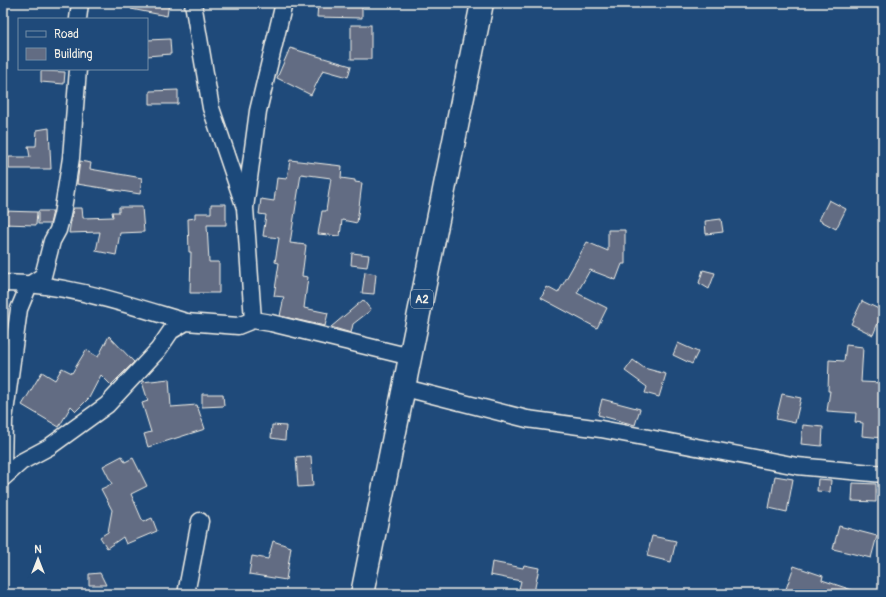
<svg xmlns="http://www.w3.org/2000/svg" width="886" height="597" viewBox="0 0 886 597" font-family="Pangolin,sans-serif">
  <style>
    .building { fill: #626c83; stroke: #f4f1e8 }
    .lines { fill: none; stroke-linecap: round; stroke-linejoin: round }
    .minor-casing { stroke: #f4f1e8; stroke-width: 19 }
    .highway-casing { stroke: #f4f1e8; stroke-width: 25 }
    .minor { stroke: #1f4a7a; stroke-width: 16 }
    .highway { stroke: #1f4a7a; stroke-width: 22 }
    .labels { text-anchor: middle; stroke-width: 4; stroke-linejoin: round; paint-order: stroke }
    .shield { fill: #1f4a7a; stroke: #b4bfc7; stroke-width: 1 }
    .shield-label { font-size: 11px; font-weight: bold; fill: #f4f1e8 }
  </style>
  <rect width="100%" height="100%" fill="#1f4a7a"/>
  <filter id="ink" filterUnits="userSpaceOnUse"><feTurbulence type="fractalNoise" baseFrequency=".025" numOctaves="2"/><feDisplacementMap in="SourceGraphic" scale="8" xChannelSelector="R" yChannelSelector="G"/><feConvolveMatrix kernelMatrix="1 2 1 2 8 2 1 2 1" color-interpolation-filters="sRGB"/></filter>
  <g filter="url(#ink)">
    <g class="building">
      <polygon points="132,3 169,3 167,16 131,9"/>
      <polygon points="318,3 362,3 362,18 317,17"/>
      <rect x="351" y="25" width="20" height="34"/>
      <polygon points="170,39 171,54 147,56 147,40"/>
      <polygon points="290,48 351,66 348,77 323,70 311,95 277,78"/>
      <polygon points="41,71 65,72 64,84 41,82"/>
      <polygon points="178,90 178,104 150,104 150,91"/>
      <polygon points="49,128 51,169 9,169 9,157 30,157 28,146 36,146 37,130"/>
      <polygon points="290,160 342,166 341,178 355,180 355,182 362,183 357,223 342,220 340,236 318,234 322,211 326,211 331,178 301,174 290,243 306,245 302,276 308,277 304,308 328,313 325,326 280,316 284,297 274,296 279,263 275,262 279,238 263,236 266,215 259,214 261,199 274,201 277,178 287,179"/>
      <polygon points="80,161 91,163 90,169 142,178 140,194 77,184"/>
      <polygon points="829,200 846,209 836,229 819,220"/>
      <polygon points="211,204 226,204 226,225 207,225 209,262 219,262 219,293 190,293 191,252 189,252 188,219 195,218 195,213 211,213"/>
      <polygon points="119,207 142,207 144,232 120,233 116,255 96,251 100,232 69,233 73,208 82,208 83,218 113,217 112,212 119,212"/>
      <polygon points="3,211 37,212 36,225 3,224"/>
      <polygon points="38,211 53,211 50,224 38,224"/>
      <polygon points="721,219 723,232 706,234 705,221"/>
      <polygon points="608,230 625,230 625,264 622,264 616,280 590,270 577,293 607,308 597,328 541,298 547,287 558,293 587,242 608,251"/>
      <polygon points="352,253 369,255 367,267 351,265"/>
      <polygon points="703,270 715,273 709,289 699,283"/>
      <polygon points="365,272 376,274 374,294 362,293"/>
      <polygon points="363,300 371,310 353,324 351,333 331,327"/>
      <polygon points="862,301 883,311 873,335 851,324"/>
      <polygon points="109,336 134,362 111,385 101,375 89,398 76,411 71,406 59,427 22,405 42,372 55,380 62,368 72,373 86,350 98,357"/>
      <polygon points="678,343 698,352 692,364 673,355"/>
      <polygon points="846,345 863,347 861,382 883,383 883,438 862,436 863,423 855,422 856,413 827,411 830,391 828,391 829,360 844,361"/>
      <polygon points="633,360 644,368 666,374 659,397 645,393 647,387 625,371"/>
      <polygon points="169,379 171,407 197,405 205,429 148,447 144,434 151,432 142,403 148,401 142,382"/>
      <polygon points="202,394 223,394 224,406 202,407"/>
      <polygon points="782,394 801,398 795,423 776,419"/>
      <polygon points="602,399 640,409 635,425 598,415"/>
      <polygon points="272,425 286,426 285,440 271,438"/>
      <polygon points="803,425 823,427 822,446 801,444"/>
      <polygon points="122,456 125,462 133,458 147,486 131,494 143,522 152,518 157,531 126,544 123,537 107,548 100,537 108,532 112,510 101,489 112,484 103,466"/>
      <polygon points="311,456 313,486 298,487 296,457"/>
      <polygon points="775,476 793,479 787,512 769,508"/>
      <polygon points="818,479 831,480 830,492 817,491"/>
      <polygon points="853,483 876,484 876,502 852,501"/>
      <polygon points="839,526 877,536 871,558 833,549"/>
      <polygon points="652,536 676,541 671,562 647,556"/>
      <polygon points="273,541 291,547 286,580 249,574 252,556 268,559"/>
      <polygon points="492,562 523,568 524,565 539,568 534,592 519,589 521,581 490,575"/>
      <polygon points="794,566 823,576 822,580 858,592 857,594 800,594 786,589"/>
      <polygon points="100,573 106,585 89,585 89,574"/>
    </g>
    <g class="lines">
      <defs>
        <g id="minor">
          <polyline points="193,3 211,108 244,205"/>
          <polyline points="78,19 80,3"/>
          <path d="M3 283C66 283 126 304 186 322"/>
          <polyline points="253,320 245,208 258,111 284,3"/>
          <polyline points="405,388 527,419 601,429 797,466 883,474"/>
          <polyline points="3,467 4,420 19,309 29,285 43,276 52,241 58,230 62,215 71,158 78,69"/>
          <polyline points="3,478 21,462 49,447 107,405 158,350 171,331 186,322 238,326 253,320 271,323 411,357"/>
          <polyline points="186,594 200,521"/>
        </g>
        <polyline id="highway" points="362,594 482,3"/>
      </defs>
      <use href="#minor" class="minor-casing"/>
      <use href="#highway" class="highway-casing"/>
      <use href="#minor" class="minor"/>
      <use href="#highway" class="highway"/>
    </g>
  </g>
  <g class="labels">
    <rect class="shield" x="411" y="290" width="22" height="18" rx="3"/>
    <g class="shield-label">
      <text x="422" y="303">A2</text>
    </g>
  </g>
  <rect width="886" height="597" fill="none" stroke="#1f4a7a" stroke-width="16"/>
  <rect x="8" y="8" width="870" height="581" fill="none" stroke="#f4f1e8" stroke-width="1.5" filter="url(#ink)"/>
  <rect x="18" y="18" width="130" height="52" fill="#1f4a7a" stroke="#748da6"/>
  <rect x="26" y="31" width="20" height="6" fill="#1f4a7a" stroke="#748da6"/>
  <text x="54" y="38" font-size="12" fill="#f4f1e8">Road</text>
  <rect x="26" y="48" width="20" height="12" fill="#626c83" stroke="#748da6"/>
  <text x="54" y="58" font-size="12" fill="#f4f1e8">Building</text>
  <g transform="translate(38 559)" stroke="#1f4a7a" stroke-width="3" paint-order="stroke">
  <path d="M0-3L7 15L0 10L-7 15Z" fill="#f4f1e8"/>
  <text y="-6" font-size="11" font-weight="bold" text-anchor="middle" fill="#f4f1e8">N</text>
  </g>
</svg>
